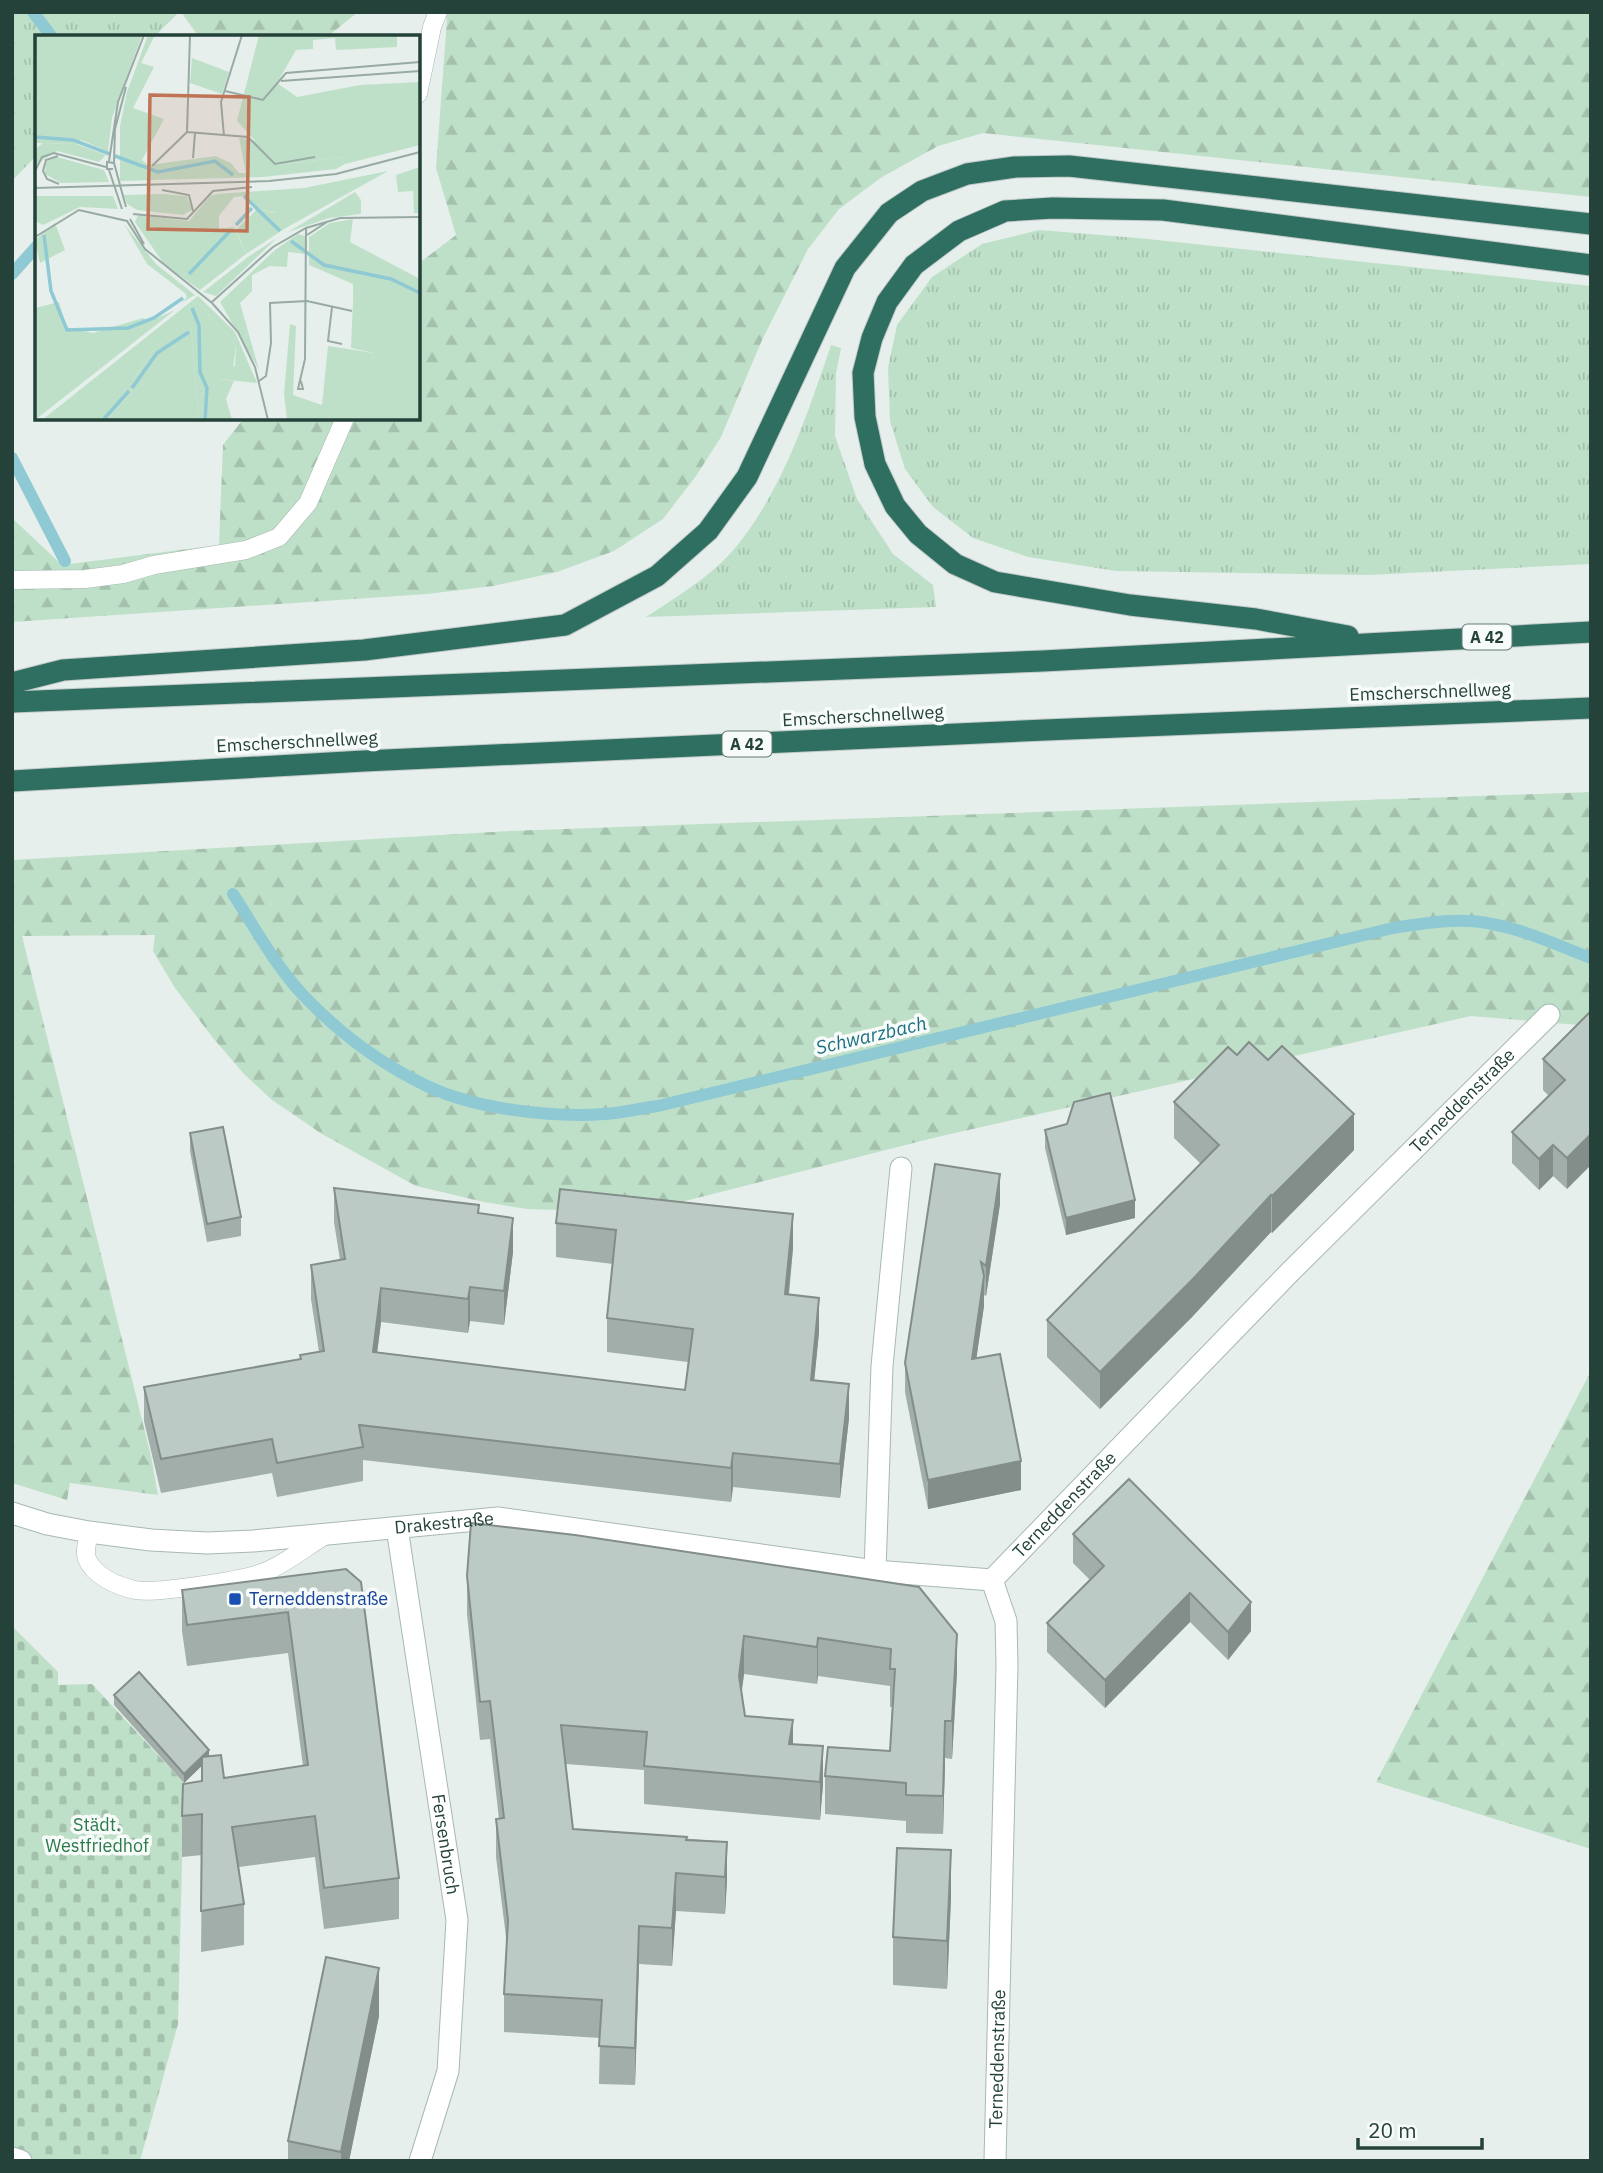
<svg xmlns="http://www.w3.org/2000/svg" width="1603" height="2173" viewBox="0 0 1603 2173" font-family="'IBM Plex Sans',sans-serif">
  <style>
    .grass { fill: url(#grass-tufts) }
    .forest { fill: url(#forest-firs) }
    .cemetery { fill: url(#cemetery-stones) }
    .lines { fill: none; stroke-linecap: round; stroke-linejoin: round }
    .stream { stroke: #8ec9d4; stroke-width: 12 }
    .service-casing { stroke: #a8b8b2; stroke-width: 19 }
    .minor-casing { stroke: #a8b8b2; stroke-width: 23 }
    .motorway-casing { stroke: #c2cac8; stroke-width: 23 }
    .service { stroke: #fff; stroke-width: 18 }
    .minor { stroke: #fff; stroke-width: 21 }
    .motorway { stroke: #2f6f62; stroke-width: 21 }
    .wall { fill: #a1aea9 }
    .shaded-wall { fill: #838d89 }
    .building { fill: #bbcac4; stroke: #838d89; stroke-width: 2 }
    .transit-dot { fill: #1a4fb4; stroke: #f7fbf9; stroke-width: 2.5 }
    .labels { text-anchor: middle; stroke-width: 7; stroke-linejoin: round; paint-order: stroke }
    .shield { fill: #f7fbf9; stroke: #637a73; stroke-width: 2 }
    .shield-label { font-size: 16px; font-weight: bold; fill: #24423a }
    .street-label { font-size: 18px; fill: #24423a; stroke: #f7fbf9 }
    .transit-label { font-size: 18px; fill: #164399; stroke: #f7fbf9; text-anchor: start }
    .park-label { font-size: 18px; fill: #2d7a4b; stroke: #f7fbf9 }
    .water-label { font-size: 19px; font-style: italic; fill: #1c6f80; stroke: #f7fbf9 }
    .inset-river { fill: none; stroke: #8ec9d4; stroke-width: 3.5 }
    .inset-road { fill: none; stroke: #98aaa4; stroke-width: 2 }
    .view { fill: #c07456; fill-opacity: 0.15; stroke: #c07456; stroke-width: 3.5 }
    .inset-edge { fill: none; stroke: #24423a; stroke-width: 3.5 }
  </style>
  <defs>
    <pattern id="grass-tufts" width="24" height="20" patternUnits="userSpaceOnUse" patternTransform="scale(1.75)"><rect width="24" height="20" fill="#bfe0c8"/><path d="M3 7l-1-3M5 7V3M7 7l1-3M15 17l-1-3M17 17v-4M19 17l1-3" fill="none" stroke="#a4c1ad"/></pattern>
    <pattern id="forest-firs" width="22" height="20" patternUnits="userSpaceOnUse" patternTransform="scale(1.75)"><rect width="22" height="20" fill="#bfe0c8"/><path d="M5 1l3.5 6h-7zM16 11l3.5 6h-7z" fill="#a4c1ad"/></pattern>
    <pattern id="cemetery-stones" width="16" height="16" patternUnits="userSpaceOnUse" patternTransform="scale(1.75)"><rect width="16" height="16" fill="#bfe0c8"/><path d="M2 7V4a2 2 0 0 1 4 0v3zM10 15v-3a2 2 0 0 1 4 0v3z" fill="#a4c1ad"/></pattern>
  </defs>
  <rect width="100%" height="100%" fill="#e6efeb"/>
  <g class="grass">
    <polygon points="12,12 179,12 154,37 37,37 37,155 12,181"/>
    <polygon points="1039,230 1138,238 1591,286 1591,564 1368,575 1116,571 1028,557 973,538 933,507 905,469 890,421 888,368 897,325 932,277 982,244"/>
    <path d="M831 345 841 348 836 373 835 436 857 499 893 554 933 585 936 607 646 617C675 598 713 575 735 548 783 490 807 415 831 345Z"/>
  </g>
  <g class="forest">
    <polygon points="181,12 358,12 327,37 199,37"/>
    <polygon points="438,12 1591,12 1591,197 983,133 938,146 882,177 839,209 808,249 762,340 721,437 696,476 663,519 614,551 557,572 493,586 427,594 12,622 12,518 62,565 219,545 223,445 244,418 418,418 418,264 456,235 436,168 447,19"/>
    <polygon points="1591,792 1591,1026 1471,1016 933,1138 681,1202 591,1211 527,1209 484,1202 416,1186 322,1134 272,1100 244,1074 213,1038 175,988 153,951 155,935 22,936 151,1456 158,1495 70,1483 67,1500 12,1483 12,860 510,831"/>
    <polygon points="1591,1371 1591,1849 1376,1782"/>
  </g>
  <polygon class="cemetery" points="12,1626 58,1672 58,1685 92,1684 184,1783 178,2024 140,2161 12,2161"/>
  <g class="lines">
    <g class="stream">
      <polyline points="33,12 52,37"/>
      <polyline points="12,274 37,246"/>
      <polyline points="12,458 65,561"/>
      <path d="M233 894C255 928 275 965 303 995 338 1032 381 1064 427 1086 475 1109 553 1118 605 1114 623 1113 641 1108 658 1106L1393 928C1426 923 1459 917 1492 924 1526 930 1559 946 1591 958"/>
    </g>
    <defs>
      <g id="service">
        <polyline points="418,94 432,27 438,12"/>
        <polyline points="12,580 85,579 123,574 154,565 246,550 279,537 308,503 345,418"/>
        <path d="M89 1532C88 1540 84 1551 87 1559 94 1576 117 1586 135 1590 155 1594 247 1580 267 1571 288 1562 307 1546 327 1534"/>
      </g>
      <g id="minor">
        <path id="s1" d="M12 1513 47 1524 89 1532 151 1540 207 1543 253 1541 498 1518 875 1571 992 1580"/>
        <path id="s2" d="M397 1528 457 1920 448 2071 420 2161"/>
        <polyline points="875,1571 882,1366 901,1168"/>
        <polyline points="12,2158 21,2161"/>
        <path id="s3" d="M995 2161 1007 1665 1006 1621 992 1580 1290 1272 1549 1015"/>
      </g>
      <g id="motorway">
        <polyline points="1348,636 1256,619 1130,605 995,582 955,564 918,534 895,506 875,464 865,417 863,373 872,338 887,302 914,265 959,231 1005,211 1053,208 1163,210 1591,265"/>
        <polyline points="12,683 63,670 364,650 565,625 657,576 708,531 747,477 845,268 889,213 922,191 967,174 1015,167 1069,166 1591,224"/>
        <polyline points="12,702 1043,661 1591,632"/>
        <polyline points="12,781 364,761 1045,730 1591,708"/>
      </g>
    </defs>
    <use href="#service" class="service-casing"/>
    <use href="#minor" class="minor-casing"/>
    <use href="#motorway" class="motorway-casing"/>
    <use href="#service" class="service"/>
    <use href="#minor" class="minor"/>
    <use href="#motorway" class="motorway"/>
  </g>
  <g class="wall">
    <polygon points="1591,1011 1567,1189 1553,1176 1539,1190 1512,1163 1512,1132 1549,1096 1543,1090 1543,1059"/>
    <polygon points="1237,1055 1354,1150 1272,1233 1271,1232 1192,1317 1100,1409 1047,1357 1047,1320 1201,1164 1174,1138 1174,1102"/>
    <polygon points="1045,1130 1135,1218 1066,1235 1045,1148"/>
    <polygon points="190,1133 241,1217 241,1236 207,1242 190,1151"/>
    <polygon points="334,1188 479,1213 513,1252 504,1325 470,1321 468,1333 381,1322 377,1352 685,1390 688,1362 607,1352 607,1318 613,1264 556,1257 556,1223 793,1248 789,1295 819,1332 814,1380 849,1418 840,1498 733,1487 731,1502 363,1460 363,1481 277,1497 272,1473 161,1493 144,1421 144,1387 300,1359 319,1352 311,1299 311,1265 340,1260 334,1222"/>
    <polygon points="1000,1204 986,1296 984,1295 984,1306 976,1358 1021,1490 928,1509 905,1392 905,1363"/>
    <polygon points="1129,1479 1251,1631 1228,1660 1190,1622 1105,1708 1047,1652 1047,1623 1090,1580 1073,1563 1073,1534"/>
    <polygon points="575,1535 957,1672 952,1759 945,1758 943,1834 906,1833 906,1821 825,1814 825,1776 890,1751 892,1707 890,1707 890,1686 818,1676 817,1684 744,1674 741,1693 745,1716 793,1744 823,1784 820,1820 644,1804 644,1770 566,1764 573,1829 727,1842 727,1880 725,1914 676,1911 672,1966 639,1964 635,2085 599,2084 600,2038 504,2032 504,1994 507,1945 496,1857 496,1819 499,1819 490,1739 480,1740 467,1614 467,1576"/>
    <polygon points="346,1569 399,1878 399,1919 324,1929 315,1857 239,1867 244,1904 244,1945 201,1952 202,1855 182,1857 182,1816 202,1781 202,1765 184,1783 114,1705 114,1695 209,1756 224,1778 303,1766 288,1653 187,1666 182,1631 182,1590"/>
    <polygon points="951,1898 947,1989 893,1985 893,1937"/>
    <polygon points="379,2016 349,2161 288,2161 288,2141"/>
  </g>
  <g class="shaded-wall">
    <polygon points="1354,1114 1354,1150 1272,1233 1272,1196"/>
    <polygon points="1591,1134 1591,1165 1567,1189 1567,1158"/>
    <polygon points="1553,1145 1553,1176 1539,1190 1539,1159"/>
    <polygon points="1000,1174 1000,1204 986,1296 986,1266"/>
    <polygon points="1271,1195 1271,1232 1192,1317 1100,1409 1100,1372"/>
    <polygon points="1135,1200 1135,1218 1066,1235 1066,1218"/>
    <polygon points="793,1214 793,1248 785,1328 785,1294"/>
    <polygon points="513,1218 513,1252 504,1325 504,1291"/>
    <polygon points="984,1276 984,1306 972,1389 972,1359"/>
    <polygon points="470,1287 470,1321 468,1333 468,1299"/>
    <polygon points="381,1288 381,1322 373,1386 373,1352"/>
    <polygon points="819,1298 819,1332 811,1414 811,1380"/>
    <polygon points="849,1384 849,1418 840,1498 840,1464"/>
    <polygon points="733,1453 733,1487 731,1502 731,1468"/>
    <polygon points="1021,1461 1021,1490 928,1509 928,1480"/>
    <polygon points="1190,1593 1190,1622 1105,1708 1105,1680"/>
    <polygon points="1251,1602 1251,1631 1228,1660 1228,1632"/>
    <polygon points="957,1634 957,1672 952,1759 952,1721"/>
    <polygon points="744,1636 744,1674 739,1713 739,1676"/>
    <polygon points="818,1638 818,1676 817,1684 817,1647"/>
    <polygon points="793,1720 793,1758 789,1782 789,1744"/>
    <polygon points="945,1721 945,1758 943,1834 943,1796"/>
    <polygon points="823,1746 823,1784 820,1820 820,1782"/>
    <polygon points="209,1750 209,1759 184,1783 184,1774"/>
    <polygon points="727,1842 727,1880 725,1914 725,1877"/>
    <polygon points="951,1850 951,1898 947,1989 947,1941"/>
    <polygon points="676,1873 676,1911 672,1966 672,1928"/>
    <polygon points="639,1926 639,1964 635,2085 635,2048"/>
    <polygon points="379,1968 379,2016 349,2161 341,2161 341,2152"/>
  </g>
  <g class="building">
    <polygon points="1591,1011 1591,1134 1567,1158 1553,1145 1539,1159 1512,1132 1565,1080 1543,1059"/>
    <polygon points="1249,1042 1268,1060 1282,1046 1354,1114 1272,1196 1271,1195 1192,1280 1100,1372 1047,1320 1219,1145 1174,1102 1228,1047 1237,1055"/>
    <polygon points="1110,1093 1135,1200 1066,1218 1045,1130 1067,1124 1074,1102"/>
    <polygon points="223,1127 241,1217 207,1224 190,1133"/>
    <polygon points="935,1164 1000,1174 986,1266 981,1262 984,1276 972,1359 1000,1354 1021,1461 928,1480 905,1363"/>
    <polygon points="334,1188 479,1205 478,1213 513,1218 504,1291 470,1287 468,1299 381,1288 373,1352 685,1390 693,1329 607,1318 616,1230 556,1223 560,1189 793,1214 785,1294 819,1298 811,1380 849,1384 840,1464 733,1453 731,1468 359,1425 363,1447 277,1463 272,1439 161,1459 144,1387 301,1359 300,1355 324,1351 311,1265 345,1259"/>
    <polygon points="1129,1479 1251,1602 1228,1632 1190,1593 1105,1680 1047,1623 1104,1566 1073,1534"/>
    <polygon points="471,1523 575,1535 919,1587 957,1634 952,1721 945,1721 943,1796 906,1795 906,1783 825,1776 828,1747 890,1751 895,1669 890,1669 891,1649 818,1638 817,1647 744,1636 739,1676 745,1716 793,1720 789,1744 823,1746 820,1782 644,1766 647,1732 561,1725 573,1829 687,1837 686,1840 727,1842 725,1877 676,1873 672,1928 639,1926 635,2048 599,2046 602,2000 504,1994 508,1920 496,1819 504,1818 490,1701 480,1702 467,1576"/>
    <polygon points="346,1569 361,1582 399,1878 324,1888 315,1816 232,1827 244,1904 201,1911 202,1814 182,1816 183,1784 202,1781 202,1757 221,1755 224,1778 308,1765 288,1612 187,1625 182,1590"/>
    <polygon points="139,1672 209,1750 184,1774 114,1695"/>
    <polygon points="897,1848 951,1850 947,1941 893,1937"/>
    <polygon points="326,1957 379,1968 341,2152 288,2141"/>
  </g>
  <rect class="transit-dot" x="228" y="1592" width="14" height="14" rx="3.5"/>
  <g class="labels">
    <g class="shield">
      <rect x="1462.5" y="624.5" width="49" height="25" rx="5"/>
      <rect x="722.5" y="731.5" width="49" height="25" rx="5"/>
    </g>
    <g class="shield-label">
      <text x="1487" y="643">A 42</text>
      <text x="747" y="750">A 42</text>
    </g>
    <g class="street-label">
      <text transform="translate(1430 692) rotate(-2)" y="6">Emscherschnellweg</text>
      <text transform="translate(863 716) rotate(-3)" y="6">Emscherschnellweg</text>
      <text transform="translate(297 742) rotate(-3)" y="6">Emscherschnellweg</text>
      <text dy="6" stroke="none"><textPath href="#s3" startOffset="1255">Terneddenstraße</textPath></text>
      <text dy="6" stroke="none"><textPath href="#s3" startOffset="688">Terneddenstraße</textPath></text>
      <text dy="6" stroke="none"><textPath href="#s1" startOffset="436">Drakestraße</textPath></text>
      <text dy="6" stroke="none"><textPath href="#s2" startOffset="320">Fersenbruch</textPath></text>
      <text dy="6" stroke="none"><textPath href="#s3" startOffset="102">Terneddenstraße</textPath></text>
    </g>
    <g class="transit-label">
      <text x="249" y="1605">Terneddenstraße</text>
    </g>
    <g class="park-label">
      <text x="97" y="1831">Städt.<tspan x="97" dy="21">Westfriedhof</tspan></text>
    </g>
    <g class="water-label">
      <text transform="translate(871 1035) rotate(-13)" y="7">Schwarzbach</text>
    </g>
  </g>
  <g transform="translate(35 35)">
    <rect width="385" height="385" fill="#e6efeb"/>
    <path d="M0 0H107L77 83 73 116 46 105 41 109 0 108ZM157 23 194 37 187 59 155 48ZM22 122 69 135 74 147 26 148 10 139 11 127ZM128 159 152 161 157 175 148 180 102 175 92 169 89 160ZM247 172 256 177 246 192 249 194 211 219 201 195 222 174 242 178ZM318 184 315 207 385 244V265L333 250 318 267V249L274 230V202L295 188ZM89 189 121 229 160 260 146 268 152 262 150 258 112 229ZM263 199 270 201V219L253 217 252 232 235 231 240 215ZM242 203 181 261 168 257 213 222ZM24 267 31 292 58 298 108 283 116 286 140 275 0 385V273ZM162 267 201 310 198 333 183 331 184 344 199 346 191 364 197 385H169L157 274ZM255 289 261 291 258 360 287 370 293 311 339 318 330 385H252L249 359ZM146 290 156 291 164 385H71L96 358 99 343 117 317Z" fill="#bfe0c8"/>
    <path d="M113 0H120L106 28 119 32 98 73 129 84 107 125 113 130 181 121 196 128 204 138H211L204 103H209L221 106 242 130 306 122 310 129 301 134 228 142 85 146V91L92 57ZM259 0H362V12L301 15 300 3 278 5V14L261 15ZM8 108 41 109 71 120 64 127 22 116 0 130V114ZM385 132V178H379L378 156 363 157 361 140ZM353 136 249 194 245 192 255 177 247 172 244 178 222 174 209 161 199 162 184 181V194L199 192 211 219 165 255 129 229 100 187 103 180 154 186 175 161 182 159 269 153ZM320 157 326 165V179L294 183 253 197ZM0 161H78L83 174 45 172 8 190 0 186ZM20 188 30 215 5 228 0 205ZM240 215 235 231 217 240V256L205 268 224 335 185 267ZM350 248 385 265V385H329L339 318 316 313 318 267 333 250ZM163 261 200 297 222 348 184 344 182 331H200L201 310 162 267 158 274 169 385H164L156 292 146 290 117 317 99 343 96 358 71 385H7Z" fill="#bfe0c8"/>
    <path d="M159 277 165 282 174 385H169Z" fill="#bfe0c8"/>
    <path d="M224 0 260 1 261 15 242 48 262 62 325 50 385 47V110L310 129 306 122 242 130 202 86Z" fill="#bfe0c8"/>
    <path d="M98 366 119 384 118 385H82Z" fill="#bfe0c8"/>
    <path class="inset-river" d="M0 102 38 105 75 119M80 121 123 137 180 126 198 140M209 161 245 196M201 190 217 173M9 200 16 256 32 295 93 293 119 283 148 263M256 206 289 230 356 244 385 258M154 239 195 196M157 273 164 290 165 337 172 353 170 385M97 353 122 318 154 297M68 385 94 356"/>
    <path class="inset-road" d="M246 46 385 36M190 56 228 65 251 38 385 27M152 97 213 102 240 129 280 122M189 101 186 67 207 0M23 121 11 125 8 136 12 144 24 149M158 123 160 98M74 126 83 67 109 0M79 128 80 94 91 52M117 131 152 97 155 0M78 134H72V127L79 128 91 172M74 135 87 174M0 136 7 122 19 118 71 132M0 153 234 146 301 139 385 117M127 155 154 160 158 176M98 179 152 184 178 156 217 152M95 184 109 209M272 200 292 187M0 202 44 175 92 186 110 214 177 268 203 297 220 332 233 385M177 267 238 212 271 193 305 183 385 182M297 272 293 306 307 309M224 346 231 341 236 308 235 268 272 266 317 276M266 346 268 354H263L270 324 271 193"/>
    <path class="view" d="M115 60 214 62 212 196 113 194Z"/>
    <rect width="385" height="385" class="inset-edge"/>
  </g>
  <rect width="1603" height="2173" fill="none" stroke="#24423a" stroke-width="28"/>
  <path d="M1358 2138v10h124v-10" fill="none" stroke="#24423a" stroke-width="3.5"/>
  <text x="1368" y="2138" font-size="21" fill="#24423a" stroke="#f7fbf9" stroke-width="5" paint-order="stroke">20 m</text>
</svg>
